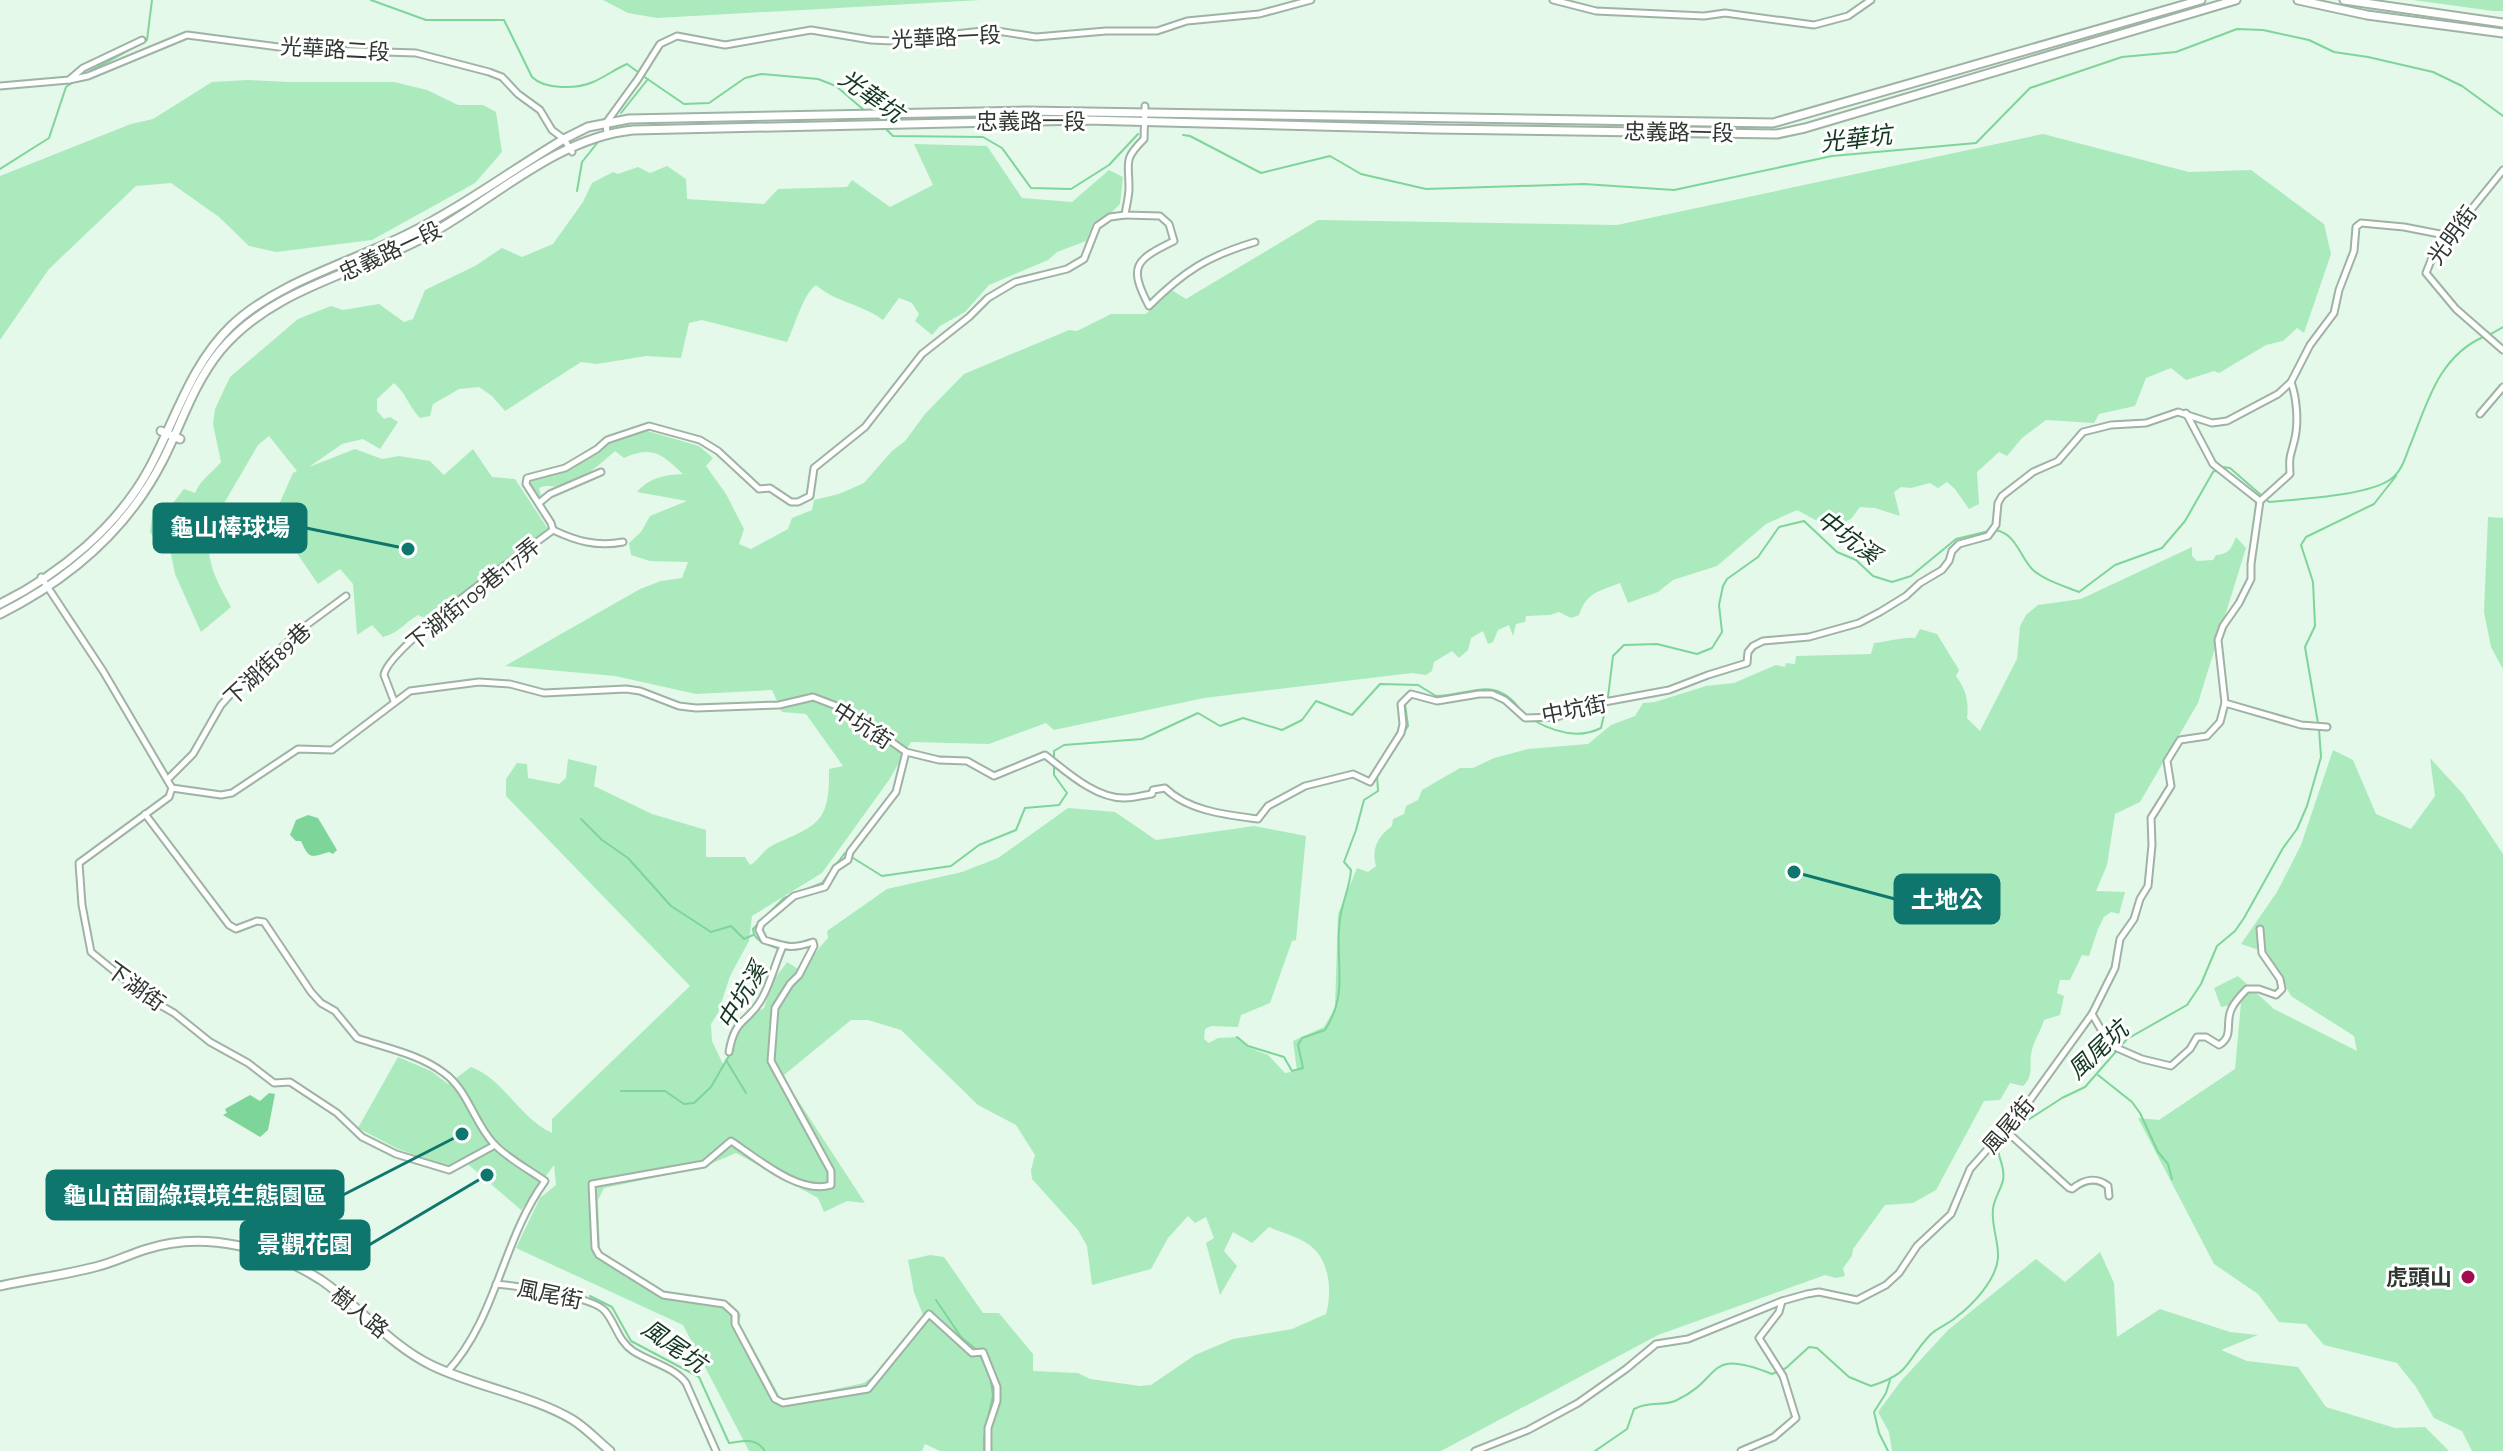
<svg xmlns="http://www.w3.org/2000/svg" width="2503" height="1451" viewBox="0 0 2503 1451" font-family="'Alegreya Sans','Noto Sans TC',sans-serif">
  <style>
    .green { fill: #abeabd; fill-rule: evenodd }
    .water { fill: #7ed59a }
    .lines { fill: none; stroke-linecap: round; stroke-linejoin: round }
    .stream { stroke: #7ed59a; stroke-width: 2 }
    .street-casing { stroke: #9fb3a4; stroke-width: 9 }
    .secondary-casing { stroke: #9fb3a4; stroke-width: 11 }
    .street { stroke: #fff; stroke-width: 5 }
    .secondary { stroke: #fff; stroke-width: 7 }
    .poi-dot { fill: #a20d4f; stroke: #fff; stroke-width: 3 }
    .labels { text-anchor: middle; stroke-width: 6; stroke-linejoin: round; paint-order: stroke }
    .street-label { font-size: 22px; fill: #2f3731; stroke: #fff }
    .poi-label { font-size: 22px; font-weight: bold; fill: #2f3731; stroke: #fff; text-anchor: end }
    .water-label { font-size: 24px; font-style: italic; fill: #133820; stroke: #fff }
    .leader { fill: none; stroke: #0f766e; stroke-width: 3 }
    .callout-dot { fill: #0f766e; stroke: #fff; stroke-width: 3 }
    .callout { fill: #0f766e; stroke: #0f766e; stroke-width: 3 }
    .callout-label { font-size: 24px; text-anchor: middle; font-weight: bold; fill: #fff }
  </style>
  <rect width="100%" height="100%" fill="#e4f9e9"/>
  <g class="green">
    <polygon points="603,0 981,0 657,18 628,13"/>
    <polygon points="2413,0 2503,0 2503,11 2493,11"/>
    <polygon points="248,80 288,82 394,82 427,90 458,105 483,105 496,112 502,152 475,183 372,240 276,252 249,246 219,217 171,183 136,186 49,269 0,340 0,176 131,124 153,119 212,82"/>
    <path d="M2043 134 2189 172 2251 170 2324 224 2331 254 2304 333 2297 328 2283 341 2266 345 2219 373 2214 371 2186 380 2171 368 2146 378 2135 406 2099 414 2094 423 2046 420 2022 438 2007 456 1999 452 1977 472 1979 504 1969 509 1955 489 1947 482 1938 488 1930 483 1911 488 1901 487 1894 492 1900 516 1875 508 1860 507 1851 519 1830 528 1797 510 1766 524 1717 566 1673 580 1658 592 1628 603 1620 583C1598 592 1587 592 1579 615L1571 618 1559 612 1550 615 1526 616 1525 622 1516 624 1513 636 1509 625 1498 630 1493 642 1488 644 1483 631 1471 638 1468 650 1459 658 1452 651 1434 662 1432 671 1426 675 1412 673 1204 698 1054 730 1046 723 989 744 911 742 889 780 822 873 752 916 749 941 730 976 718 1013 711 1024 712 1041 723 1064C735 1051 733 1030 746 1017 751 1013 759 1011 764 1008L773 981 787 962 798 969C812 961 817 949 828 938L827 931 887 889 962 872 998 858 1068 808 1115 812 1156 840 1254 826 1306 836 1296 940 1292 941 1270 1003 1241 1015 1238 1027 1211 1026 1205 1029 1204 1039 1209 1043 1218 1038 1239 1037 1248 1047 1268 1055 1285 1073 1297 1071 1293 1041 1324 1027 1335 1008 1338 914 1357 868 1368 872 1376 866C1371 849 1378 836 1392 826L1393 819 1404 814 1406 806 1418 800 1422 790 1460 768H1473L1494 758 1528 749 1588 744 1611 725 1635 716 1643 703 1655 702 1706 686 1734 683 1776 665 1785 667 1786 663 1795 664 1796 656 1871 654 1874 643C1889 642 1900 637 1915 638L1920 629 1937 634 1959 670 1956 676C1966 690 1969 701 1967 718L1980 731 2017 659 2020 626 2026 615 2038 605 2081 599 2192 547V556L2197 561 2213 560 2216 555C2229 554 2231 549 2236 537L2246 548 2198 703 2140 802 2115 814 2107 865 2096 891 2125 892 2119 914 2111 912 2104 917 2098 929 2089 956 2082 955 2070 980H2060L2057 993 2064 996 2060 1015 2044 1020C2041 1031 2034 1040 2032 1050 2028 1064 2035 1075 2023 1086L2010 1083 2000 1100 1984 1101 1936 1190 1913 1203 1885 1205 1853 1249 1852 1256 1843 1268 1845 1276 1836 1278 1825 1275 1658 1335 1441 1451H940L925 1444 922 1451H749L683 1325 516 1248 540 1198 556 1185 554 1165 521 1210 463 1160 447 1166 398 1149 358 1128 398 1057 431 1071 448 1084 471 1067C505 1080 519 1118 552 1133V1119L690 986 506 796V779L517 763 527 764 528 778 559 784 566 778 568 759 597 766 594 786 652 814 706 830V857H745L750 865C759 860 764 849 773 845 818 825 830 823 829 769L843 766 806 714 782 712 772 690 696 694 615 676 505 666 640 589 661 581 682 578 688 562 650 561 631 555 629 543 641 532 650 516 687 501 637 492C650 477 665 475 683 474 662 454 653 445 624 458L615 451C600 464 584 479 565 486 557 489 549 483 539 488L541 496 536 497 528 483 535 477 567 470 619 437 644 430 699 446 713 458 706 466 726 494 744 529 739 544 751 549 788 529 792 518 812 510 814 500 839 494 864 483 892 451 905 441 925 414 964 374 1069 330 1077 331 1111 314H1146L1170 289 1186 299 1318 220 1617 225ZM851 1020H868L901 1030 978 1105 1016 1125 1035 1155 1031 1170 1032 1179 1078 1230 1087 1246 1092 1285 1151 1269 1168 1238 1188 1216 1195 1223 1206 1217 1214 1238 1206 1243 1220 1295 1237 1266 1224 1251 1233 1232 1252 1243 1269 1227C1282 1233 1304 1238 1314 1249 1330 1264 1332 1294 1326 1314L1292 1329 1233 1339 1195 1355 1151 1385 1140 1386 1090 1379 1078 1373 1033 1371V1354L999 1313H983L944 1257 930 1255 908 1260 914 1292 923 1315 874 1375 864 1383 784 1400 780 1397 739 1322 741 1315 730 1303 666 1293 605 1255 600 1249 598 1200 604 1188 701 1168 736 1153 818 1198 824 1212 847 1201 865 1203 786 1082 784 1075Z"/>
    <path d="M914 144 987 146 1022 198 1072 202 1109 170 1123 177 1120 204 1109 215 1093 223 1086 241 1057 252 1048 260 989 285 965 312 940 326 932 335 915 321 919 314 912 303 899 298 883 320C862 304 835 302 816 285 803 294 795 326 787 342L702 320 689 323 681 358 646 356 597 364 581 362 505 411 492 396 479 387 459 389 433 404 430 416 420 418C409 407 406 393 394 383L377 399V411L384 419 390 417 398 422 380 449 363 439 342 444 309 467 355 449 382 459 399 456 430 461 444 475 473 449 492 477 515 479 548 529 430 620 418 615C404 623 399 633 383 637L372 625 357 635 353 584 340 569 318 584 273 518 293 473 297 471 269 436 258 445 223 505 204 514C214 534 208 533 209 552 211 572 221 589 231 607L201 632 175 574 168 539 154 538 150 532 152 516 166 512 184 489 195 493C201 479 211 474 221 462L213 424 215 409 230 377 298 319 331 306 343 310 379 304 404 322 413 319 425 290 475 266 502 248 522 257 553 244 583 202 592 183 613 172 618 174 638 167 650 173 667 166 686 179 687 199 764 204 778 189 847 187 852 180 890 207 933 185Z"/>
    <polygon points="2488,517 2503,518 2503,669 2491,647 2484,612"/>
    <polygon points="2333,750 2353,760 2376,814 2411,829 2435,796 2430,758 2463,794 2503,854 2503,1451 2472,1451 2462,1431 2434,1418 2416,1387 2397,1363 2324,1345 2306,1324 2279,1322 2258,1294 2214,1264 2138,1118 2159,1120 2235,1069 2241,1003 2221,1007 2214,988 2238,976 2274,1009 2357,1051 2354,1036 2291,996 2268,953 2241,944 2277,892 2301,845"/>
    <polygon points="2100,1252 2114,1283 2117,1337 2160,1309 2230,1332 2258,1335 2221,1350 2247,1361 2298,1367 2326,1407 2395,1428 2425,1427 2449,1451 1892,1451 1889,1432 1878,1412 1901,1381 1948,1330 2036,1259 2065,1282"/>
  </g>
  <g class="water">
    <path d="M308 815 318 818 337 850 333 854 329 852C310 858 309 859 301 841H296L290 835 296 820Z"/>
    <polygon points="269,1093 275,1094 268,1130 260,1137 223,1115 227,1113 225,1109 250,1095 260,1101"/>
  </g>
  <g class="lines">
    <g class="stream">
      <path d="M371 0 426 20H504L532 77C545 90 577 89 593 82 605 77 615 69 627 64L638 72"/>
      <polyline points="83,75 147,40 152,0"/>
      <polyline points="643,76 684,104 709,103 745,78 761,74 818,79 836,86 865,111"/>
      <polyline points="621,113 648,79"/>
      <polyline points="885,128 893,136 983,137 1002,148 1031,188 1071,189 1109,165 1138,134"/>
      <polyline points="1183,135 1190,136 1261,173 1330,156 1361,174 1426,189 1584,184 1674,190 1832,156 1976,143 2030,88 2122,57 2176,52 2237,29 2263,30 2309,40 2334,52 2368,57 2433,72 2462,86 2503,116"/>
      <polyline points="0,169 49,138 66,87 75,81"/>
      <polyline points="577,191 582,162 598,142"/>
      <polyline points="2489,335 2503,327"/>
      <path d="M1995 530C2016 533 2020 557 2033 570 2046 581 2064 586 2079 592L2115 565 2162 548 2185 521 2213 472 2223 467 2230 468 2269 502C2298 499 2368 496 2391 479 2401 472 2405 459 2409 448 2427 405 2437 358 2483 337"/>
      <path d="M1533 720C1554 732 1579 739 1601 728L1608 697 1613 656 1624 645 1657 644 1697 654 1712 648 1722 632 1719 605 1723 586 1727 579 1758 557 1779 527 1804 521 1837 552 1856 560 1873 576 1892 582 1911 576 1956 539 1989 531"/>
      <polyline points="2318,723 2305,647 2315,626 2313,582 2301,545 2306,537 2374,504 2396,476"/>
      <polyline points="1383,766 1408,726 1405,704"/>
      <polyline points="581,819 602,840 628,858 671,906 711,932 731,926 744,939 753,935"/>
      <path d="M762 920 784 898 822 883 845 853 882 876 951 866 979 845 1016 830 1025 808 1059 805 1067 793 1054 775V751L1064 745 1142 739 1198 713 1220 726 1243 718 1282 730 1302 720 1316 701 1352 715 1380 684 1418 685 1436 696C1473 695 1496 674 1522 712"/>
      <path d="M758 924 753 929C754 943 769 944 779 949"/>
      <polyline points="773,981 783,954"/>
      <path d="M1237 1037 1248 1046 1284 1057 1292 1071 1303 1068 1298 1045 1302 1038 1325 1030C1350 991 1334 961 1340 919 1342 902 1350 887 1351 870L1344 862 1356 830 1364 800 1378 791 1377 774"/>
      <polyline points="732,1048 740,1028"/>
      <polyline points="726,1060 746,1093"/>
      <polyline points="2098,1075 2132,1102 2140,1113 2158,1152 2168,1164 2172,1179"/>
      <polyline points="621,1091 665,1091 684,1104 694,1103 711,1087 730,1054"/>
      <polyline points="2011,1131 2062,1098 2085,1087 2127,1039 2187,1005 2201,984 2217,946 2235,931 2244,918 2283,848 2297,829 2307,806 2321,757 2319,729"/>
      <path d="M590 1296 612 1307 631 1341 699 1377 729 1443C744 1441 755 1437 765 1451"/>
      <polyline points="936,1300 961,1337 978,1351 990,1375 993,1395 984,1437 984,1451"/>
      <path d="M1595 1451 1627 1429 1634 1409C1651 1400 1664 1407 1677 1400 1724 1378 1704 1347 1772 1374L1786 1368 1809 1347 1817 1348 1849 1377 1871 1386C1912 1373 1904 1363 1930 1335 1938 1327 1947 1325 1955 1318 1973 1305 1996 1280 1998 1258 1999 1242 1991 1225 1993 1209 1994 1198 2001 1190 2003 1180 2007 1162 1988 1148 2005 1135"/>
      <polyline points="1888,1451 1879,1433 1874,1412 1886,1393 1890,1380"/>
    </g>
    <defs>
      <g id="street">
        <polyline points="1553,0 1596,11 1704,16 1725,13 1814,25 1848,16 1871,0"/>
        <polyline points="69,80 88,76 187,35 294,49 416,53 489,72 502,77 518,94 540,110 552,130 564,139 572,152"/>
        <polyline points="0,86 69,80 83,68 142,40"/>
        <path d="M1145 106 1144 139C1123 160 1129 161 1129 188 1129 197 1126 207 1125 215L1160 216 1169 224 1174 241C1135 260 1128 266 1149 306 1184 271 1208 256 1255 242"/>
        <polyline points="607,133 606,123 638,79 660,44 677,36 725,45 811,30 871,40 893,41 991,30 1036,37 1106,31 1157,31 1187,21 1259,14 1311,0"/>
        <polyline points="2503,170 2432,258 2426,273 2456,309 2503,350"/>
        <polyline points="2186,413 2213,464 2260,501"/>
        <polyline points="2480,414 2503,387"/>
        <polyline points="539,503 550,494 601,472"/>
        <polyline points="553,530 551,523 526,484 527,478 565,468 597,449 607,440 649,426 700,440 718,451 759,489 770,488 791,502 798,502 810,496 814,468 865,427 922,354 969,317 988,298 1015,282 1067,269 1084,259 1097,226 1110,217 1125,215"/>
        <path d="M553 530C576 541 597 547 623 542"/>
        <polyline points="41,577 103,671 172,788 169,797 79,863 82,905 91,952 146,997 174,1013 210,1042 248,1063 274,1083 290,1082 337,1113 362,1137 396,1154 449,1170 495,1145"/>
        <path d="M394 701 384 675C388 647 524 552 553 530"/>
        <polyline points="2225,703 2301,725 2327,727"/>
        <path d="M906 752 896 792 850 852 848 860 836 868 825 887 794 896 761 924 759 930 764 940C785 946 790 950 813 942L814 946 799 975 790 984 775 1008 771 1061 831 1171V1185C799 1195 757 1158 731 1141L704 1164 592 1184 595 1248 599 1255 663 1295 724 1304 735 1314V1324L775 1399 783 1403 868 1389 929 1314 972 1353 983 1352 997 1387V1401L988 1428V1451"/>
        <polyline points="169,778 193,754 221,705 240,684 308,624 346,596"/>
        <path d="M172 788 221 795 232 793 298 749 332 750 410 691 479 682 510 684 544 693 626 689 640 691 679 706 696 708 779 705 813 697 847 710 906 752 939 760 967 761 994 776 1045 755C1067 772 1096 799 1125 798 1134 798 1143 795 1152 794L1153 790 1165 788C1188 811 1227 815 1258 819L1268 806 1305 786 1353 774 1370 782 1401 733 1403 724 1401 704 1411 694 1437 701 1479 694H1492L1505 700 1525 718 1557 717 1583 706 1669 690 1708 675 1747 663 1748 652 1753 646 1763 641 1809 637 1859 623 1880 612 1906 596 1920 583 1942 570 1949 561 1952 551 1959 544 1988 536 1996 525 1998 503 2002 496 2033 472 2058 461 2083 432 2111 425 2146 423 2178 412 2212 423 2227 421 2278 394 2291 382 2310 345 2334 313 2339 290 2354 251 2356 227 2361 223 2404 227 2450 236"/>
        <path d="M145 814 229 925 236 929 257 921 264 922 311 992 321 1003 335 1011 357 1038C386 1048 419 1054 444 1073 468 1090 474 1123 494 1144 507 1158 528 1169 545 1181 502 1240 497 1318 447 1372"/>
        <path d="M2092 1014 2110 1045 2142 1059 2171 1066 2190 1049 2197 1037H2206L2219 1045C2234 1036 2225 1024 2231 1010 2234 1002 2241 995 2247 989H2259L2276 995 2282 989 2280 979 2262 953 2260 929"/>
        <path d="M729 1052C735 1017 747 1024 761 1000 771 983 775 963 783 946"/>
        <path d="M2004 1129 2069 1188 2072 1189C2083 1180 2096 1176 2108 1186L2109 1196"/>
        <path d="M496 1284C517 1286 592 1296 605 1311 616 1324 618 1341 633 1351 650 1362 674 1367 686 1383L716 1451"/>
        <path d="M1475 1451 1528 1430 1578 1403 1626 1369 1656 1344 1688 1339 1782 1301 1807 1294 1819 1292 1857 1300 1886 1285 1899 1273 1917 1246 1951 1214 1970 1169 2025 1107 2092 1014 2115 968 2120 939 2134 919 2140 899 2148 886 2152 845 2151 818 2171 786 2167 761 2180 740 2207 736 2220 722 2225 703 2218 640 2223 626 2239 603 2251 579V564L2260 501 2290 474C2289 456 2290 458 2294 442 2299 424 2297 399 2291 382"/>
        <polyline points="1741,1451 1774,1437 1796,1418 1783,1376 1759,1338 1779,1312 1782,1301"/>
      </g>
      <g id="secondary">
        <polyline points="2298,0 2367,15 2503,33"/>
        <polyline points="2344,0 2503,23"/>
        <polyline points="161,431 180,439"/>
        <path d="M0 604C60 574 118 527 150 467 176 418 191 365 231 326 277 282 352 262 408 234 462 207 512 170 564 139L588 127 629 119 1026 111 1773 123 2201 0"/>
        <path d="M0 614C70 579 128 530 164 458 182 422 194 383 220 351 272 288 356 274 425 237 492 201 555 138 633 130L1086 120 1434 129 1777 134 1805 128 2236 0"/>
        <path d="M0 1286C32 1279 64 1275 95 1267 113 1263 130 1254 147 1249 205 1230 271 1248 321 1280 359 1306 390 1345 431 1365 473 1386 534 1396 573 1420 586 1428 598 1441 610 1451"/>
      </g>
    </defs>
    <use href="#street" class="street-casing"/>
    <use href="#secondary" class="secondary-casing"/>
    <use href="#street" class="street"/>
    <use href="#secondary" class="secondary"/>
  </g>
  <circle class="poi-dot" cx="2468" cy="1277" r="8"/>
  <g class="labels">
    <g class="street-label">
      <text transform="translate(946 37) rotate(-3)" y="8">光華路一段</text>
      <text transform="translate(335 49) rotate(3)" y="8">光華路二段</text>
      <text x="1031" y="129">忠義路一段</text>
      <text transform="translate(1679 132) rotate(1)" y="8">忠義路一段</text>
      <text transform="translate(2452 235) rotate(-54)" y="8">光明街</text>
      <text transform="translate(390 251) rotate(-25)" y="8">忠義路一段</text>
      <text transform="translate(473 594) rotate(-39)" y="8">下湖街109巷117弄</text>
      <text transform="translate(267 664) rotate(-43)" y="8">下湖街89巷</text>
      <text transform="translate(1574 709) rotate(-11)" y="8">中坑街</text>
      <text transform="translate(863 725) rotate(33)" y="8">中坑街</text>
      <text transform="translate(136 986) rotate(36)" y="8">下湖街</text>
      <text transform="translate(2008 1125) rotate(-49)" y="8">風尾街</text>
      <text transform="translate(550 1294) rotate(12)" y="8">風尾街</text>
      <text transform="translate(360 1312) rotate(39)" y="8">樹人路</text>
    </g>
    <g class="poi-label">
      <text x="2452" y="1285">虎頭山</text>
    </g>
    <g class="water-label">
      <text transform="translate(871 96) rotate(35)" y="8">光華坑</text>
      <text transform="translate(1856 139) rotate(-7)" y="8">光華坑</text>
      <text transform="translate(1848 537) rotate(37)" y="8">中坑溪</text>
      <text transform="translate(742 996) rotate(-59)" y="8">中坑溪</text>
      <text transform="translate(2098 1050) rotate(-43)" y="8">風尾坑</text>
      <text transform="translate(674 1346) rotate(35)" y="8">風尾坑</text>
    </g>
  </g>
  <path class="leader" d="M408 549L306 528M1794 872L1895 899M462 1134L343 1195M487 1175L369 1245"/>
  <g class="callout-dot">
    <circle cx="408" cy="549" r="8"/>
    <circle cx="1794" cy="872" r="8"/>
    <circle cx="462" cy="1134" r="8"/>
    <circle cx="487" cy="1175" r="8"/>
  </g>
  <g class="callout">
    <rect x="154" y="504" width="152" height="48" rx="8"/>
    <rect x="1895" y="875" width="104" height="48" rx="8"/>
    <rect x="47" y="1171" width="296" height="48" rx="8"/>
    <rect x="241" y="1221" width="128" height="48" rx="8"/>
  </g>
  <g class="callout-label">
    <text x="230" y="536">龜山棒球場</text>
    <text x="1947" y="908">土地公</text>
    <text x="195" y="1204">龜山苗圃綠環境生態園區</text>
    <text x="305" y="1253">景觀花園</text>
  </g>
</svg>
